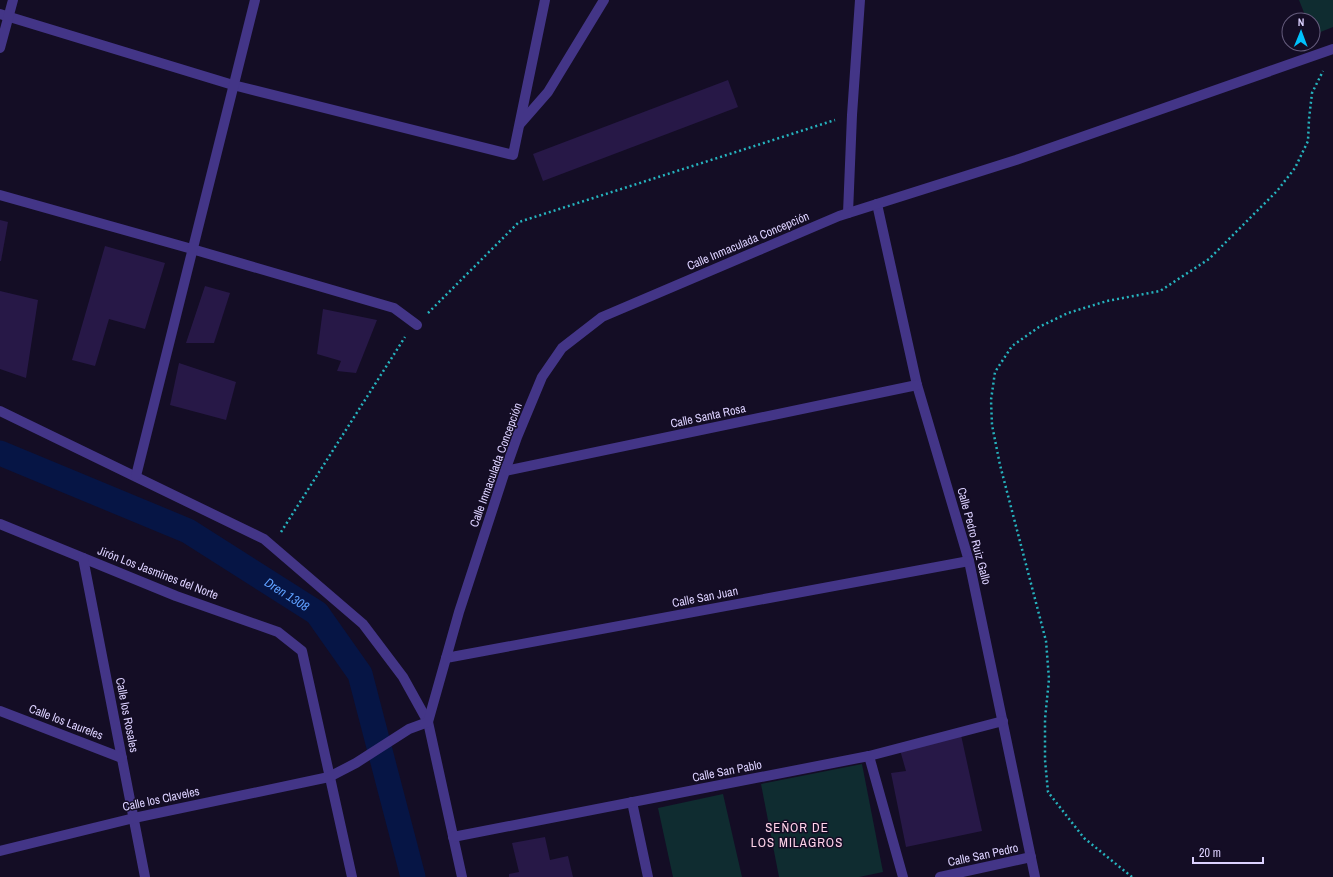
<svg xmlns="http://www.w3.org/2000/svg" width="1333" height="877" viewBox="0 0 1333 877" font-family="'Archivo Narrow',sans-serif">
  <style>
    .green { fill: #0f2c30 }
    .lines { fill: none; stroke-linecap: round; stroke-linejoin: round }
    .canal { stroke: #061545; stroke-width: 25 }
    .building { fill: #271847 }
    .path { stroke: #26b3be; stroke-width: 2.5; stroke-dasharray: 2 3; stroke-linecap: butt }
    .minor { stroke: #433587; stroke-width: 10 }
    .labels { text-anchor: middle; stroke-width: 3; stroke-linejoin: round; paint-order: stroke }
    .street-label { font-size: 12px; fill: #dcd1ff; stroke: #140d25 }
    .water-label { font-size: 13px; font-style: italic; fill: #5fa0ff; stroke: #140d25 }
    .neighbourhood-label { font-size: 13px; letter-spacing: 1px; fill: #ffd3e9; stroke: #140d25 }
  </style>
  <rect width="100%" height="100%" fill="#140d25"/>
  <g class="green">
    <polygon points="1299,0 1333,0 1333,27 1313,35 1313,20 1307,20"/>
    <polygon points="862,764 883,872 859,877 779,877 761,784"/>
    <polygon points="723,794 742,877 673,877 658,808"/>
  </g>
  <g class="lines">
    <path class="canal" id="s1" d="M0 453 188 531 317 613 360 674 413 877"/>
  </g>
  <g class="building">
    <polygon points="728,80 738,107 543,181 533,154"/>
    <polygon points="0,220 8,222 1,261 0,261"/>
    <polygon points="105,246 165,263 145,329 109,319 95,366 72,360"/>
    <polygon points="205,286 230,293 214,343 186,343"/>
    <polygon points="0,291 38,300 26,378 0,369"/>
    <polygon points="323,309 377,320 356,373 337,371 341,361 317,354"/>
    <polygon points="179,363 236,382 226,420 170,405"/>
    <polygon points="961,735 982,831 906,847 891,773 906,771 900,750"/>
    <polygon points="545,837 550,860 568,856 573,877 509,877 509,874 519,872 512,843"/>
  </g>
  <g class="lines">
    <g class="path">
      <polyline points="428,313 519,222 835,120"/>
      <polyline points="281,532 405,337"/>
      <polyline points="1132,877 1084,838 1048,792 1045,760 1045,719 1049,679 1046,641 1000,465 992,425 991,400 995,372 1012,346 1039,327 1068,313 1107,301 1160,291 1209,259 1277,191 1295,168 1308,141 1309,119 1312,93 1323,71"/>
    </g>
    <g class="minor">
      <polyline points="0,14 233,85 513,155 545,0"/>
      <polyline points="0,48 13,0"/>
      <polyline points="520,124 548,92 604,0"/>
      <polyline points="0,195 192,249 394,308 417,325"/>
      <polyline points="877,204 917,385 969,561 1035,877"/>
      <polyline points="848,213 852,115 860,0"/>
      <polyline points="0,411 264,539 363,624 403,677 428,722 462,877"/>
      <polyline points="505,471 917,385"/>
      <polyline points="136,476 255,0"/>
      <polyline points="0,524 176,596 278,632 302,651 352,877"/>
      <polyline points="83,558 145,877"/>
      <polyline points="446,658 969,561"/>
      <polyline points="0,711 122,758"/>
      <polyline points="869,756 903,877"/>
      <polyline points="632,802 648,877"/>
      <polyline points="453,837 869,756 1003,721"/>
      <polyline points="0,851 134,818 329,777 356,763 409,729 428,722 459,612 505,471 517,437 542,377 562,348 602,317 839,216 1016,160 1333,49"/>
      <polyline points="940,877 1031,857"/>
    </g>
  </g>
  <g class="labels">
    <g class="street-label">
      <text transform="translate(748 241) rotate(-23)" y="4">Calle Inmaculada Concepción</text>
      <text transform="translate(708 416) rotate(-12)" y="4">Calle Santa Rosa</text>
      <text transform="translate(496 465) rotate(-70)" y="4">Calle Inmaculada Concepción</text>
      <text transform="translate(974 536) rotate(75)" y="4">Calle Pedro Ruiz Gallo</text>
      <text transform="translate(158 573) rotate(21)" y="4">Jirón Los Jasmines del Norte</text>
      <text transform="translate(705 597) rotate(-11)" y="4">Calle San Juan</text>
      <text transform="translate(127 715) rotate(79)" y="4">Calle los Rosales</text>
      <text transform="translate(66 722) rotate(21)" y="4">Calle los Laureles</text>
      <text transform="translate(727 771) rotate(-11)" y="4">Calle San Pablo</text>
      <text transform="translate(161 799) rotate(-12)" y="4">Calle los Claveles</text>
      <text transform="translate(983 855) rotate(-12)" y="4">Calle San Pedro</text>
    </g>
    <g class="water-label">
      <text dy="5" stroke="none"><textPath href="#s1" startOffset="321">Dren 1308</textPath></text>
    </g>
    <g class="neighbourhood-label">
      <text x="797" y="832">SEÑOR DE<tspan x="797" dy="15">LOS MILAGROS</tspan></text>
    </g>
  </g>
  <g transform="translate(1301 32) rotate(1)"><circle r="19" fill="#140d25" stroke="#645b7c"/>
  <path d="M0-3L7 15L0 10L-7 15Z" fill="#00c2fc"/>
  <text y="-6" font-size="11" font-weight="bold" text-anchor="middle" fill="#dcd1ff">N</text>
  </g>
  <path d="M1193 857v6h70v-6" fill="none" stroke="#dcd1ff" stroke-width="2"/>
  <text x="1199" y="857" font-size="12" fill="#dcd1ff" stroke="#140d25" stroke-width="3" paint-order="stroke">20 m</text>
</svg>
